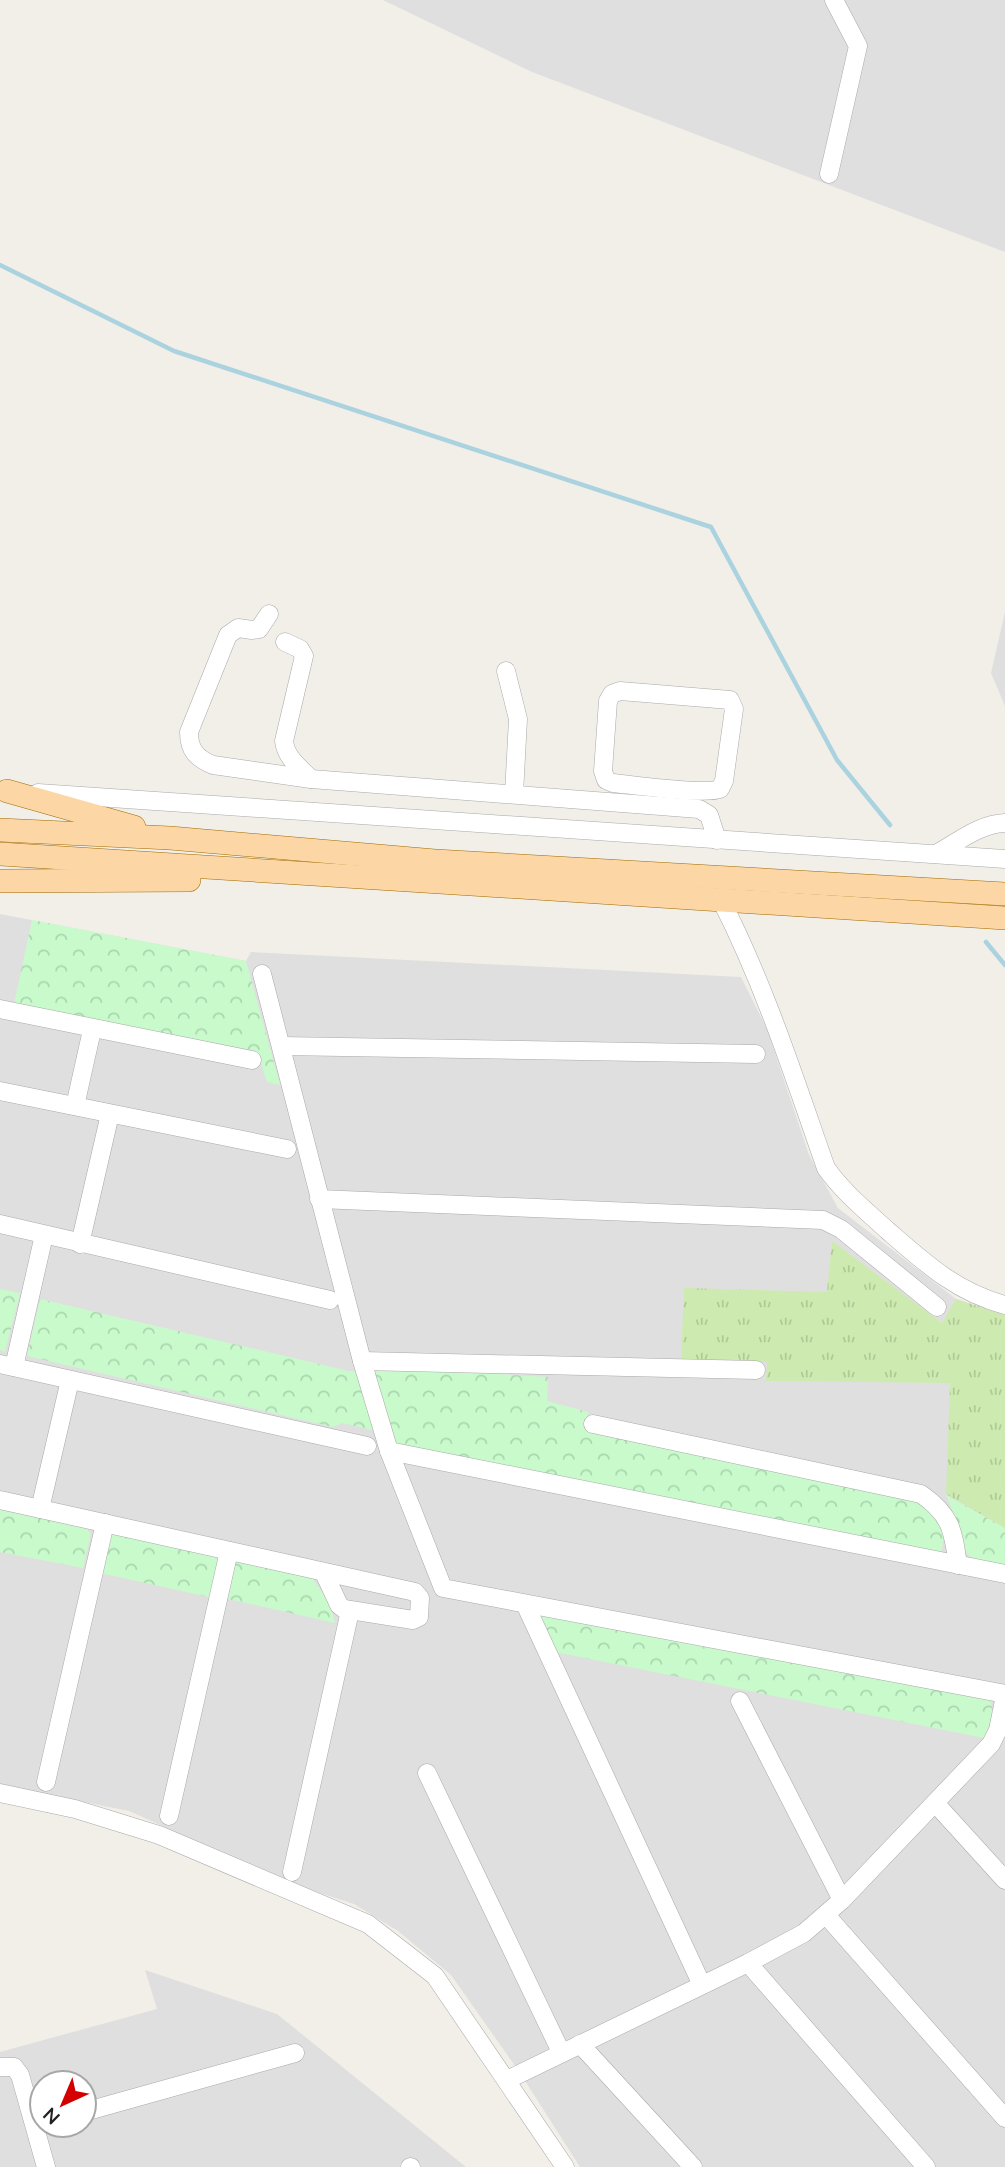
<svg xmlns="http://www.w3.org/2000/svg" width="1005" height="2167" viewBox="0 0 1005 2167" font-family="Mulish,sans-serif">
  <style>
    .residential { fill: #e0dfdf; fill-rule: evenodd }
    .grass { fill: url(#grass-tufts) }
    .park { fill: url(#park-crowns) }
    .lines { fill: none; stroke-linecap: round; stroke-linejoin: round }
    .stream { stroke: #aad3df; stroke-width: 4.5 }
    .minor-casing { stroke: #a9a9a9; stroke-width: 19 }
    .major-casing { stroke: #a06b00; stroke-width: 24 }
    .minor { stroke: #fff; stroke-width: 18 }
    .major { stroke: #fcd6a4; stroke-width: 23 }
  </style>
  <defs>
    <pattern id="grass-tufts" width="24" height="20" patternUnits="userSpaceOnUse" patternTransform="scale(1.75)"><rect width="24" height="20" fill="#cdebb0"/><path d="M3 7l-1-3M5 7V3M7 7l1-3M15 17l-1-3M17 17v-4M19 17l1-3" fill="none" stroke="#b0c997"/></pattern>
    <pattern id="park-crowns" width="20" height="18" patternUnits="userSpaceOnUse" patternTransform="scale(1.75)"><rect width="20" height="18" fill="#c8facc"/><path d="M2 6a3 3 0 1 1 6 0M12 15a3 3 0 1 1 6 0" fill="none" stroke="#acd6af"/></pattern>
  </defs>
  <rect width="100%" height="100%" fill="#f2efe9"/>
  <g class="residential">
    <polygon points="383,0 1005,0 1005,252 532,72"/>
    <polygon points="1005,612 1005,706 991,673"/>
    <polygon points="0,914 246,961 251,952 741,977 767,1029 809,1155 838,1208 956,1299 1005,1315 1005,2167 580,2167 520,2073 451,1975 398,1931 354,1904 292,1884 129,1811 19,1789 0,1784"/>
    <path d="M145 1970 277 2014 466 2167H0V2052L157 2009ZM42 2083H84V2125H42Z"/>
  </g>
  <polygon class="grass" points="832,1241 942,1323 956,1299 1005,1315 1005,1528 946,1494 950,1383 766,1381 767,1362 681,1360 684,1288 827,1292"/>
  <g class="park">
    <polygon points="32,920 246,961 280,1085 267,1082 257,1051 14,1004"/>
    <polygon points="0,1289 20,1293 5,1352 0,1350"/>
    <polygon points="40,1299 349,1371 358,1371 375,1431 343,1423 333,1427 27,1356"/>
    <polygon points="372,1367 548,1377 547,1401 588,1412 586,1428 914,1500 927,1505 944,1528 942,1550 935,1556 396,1446"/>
    <polygon points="946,1495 1005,1528 1005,1570 979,1565 963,1549 955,1517"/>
    <polygon points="0,1510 86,1528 91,1534 83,1568 0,1552"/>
    <polygon points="114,1533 214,1555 218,1560 209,1597 100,1573 109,1537"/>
    <polygon points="236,1561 311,1576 329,1602 335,1623 228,1599"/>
    <path d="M539 1615 987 1698C999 1711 990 1724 984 1738L555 1652Z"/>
  </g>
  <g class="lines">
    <g class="stream">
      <polyline points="0,265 174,351 711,527 837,760 890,825"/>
      <polyline points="986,942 1005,965"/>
    </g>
    <defs>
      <g id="minor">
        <polyline points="829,174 858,46 834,0"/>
        <path d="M269 614 259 629 252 630 238 628 228 635 189 732C189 750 196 758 213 765L311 779 699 809 709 815 717 840"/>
        <path d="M285 642 300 649 304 656 284 741C286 758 299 767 311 779"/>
        <polyline points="506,671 518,719 514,794"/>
        <path d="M620 691 730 700 734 709 724 781 720 789C705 795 634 785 613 783L606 780 603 771 608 701 612 694Z"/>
        <polyline points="38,793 1005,859"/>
        <path d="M936 854C958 842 979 824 1005 823"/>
        <path d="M721 900C765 986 794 1077 826 1168 843 1192 865 1210 887 1230 925 1263 956 1292 1005 1305"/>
        <polyline points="262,974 362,1361 389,1451 443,1588 1005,1694"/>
        <polyline points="0,1009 252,1060"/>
        <polyline points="281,1046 756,1054"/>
        <polyline points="0,1091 287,1149"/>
        <polyline points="75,1106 92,1030"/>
        <polyline points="319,1199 823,1220 841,1229 937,1307"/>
        <polyline points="0,1224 330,1300"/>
        <polyline points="80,1244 110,1114"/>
        <polyline points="362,1361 756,1370"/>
        <polyline points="0,1364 367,1446"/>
        <polyline points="14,1367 44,1235"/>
        <path d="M593 1424 921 1494C951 1515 953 1530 958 1565"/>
        <polyline points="389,1451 1005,1574"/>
        <polyline points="0,1500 415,1592 420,1598 419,1617 413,1620 344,1609 339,1605 324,1573"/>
        <polyline points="40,1509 70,1380"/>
        <polyline points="525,1604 701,1983"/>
        <polyline points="740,1701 842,1900"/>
        <polyline points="427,1773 561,2052"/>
        <polyline points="46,1782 105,1523"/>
        <polyline points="0,1793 75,1809 159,1835 368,1924 435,1976 565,2167"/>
        <polyline points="936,1804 1005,1880"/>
        <polyline points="169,1816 229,1551"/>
        <polyline points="292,1872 350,1611"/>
        <polyline points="826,1915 1005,2118"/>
        <polyline points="748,1963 926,2167"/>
        <polyline points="580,2044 693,2167"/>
        <polyline points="0,2067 14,2067 20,2075 46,2167"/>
        <polyline points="507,2080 748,1963 804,1933 842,1900 991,1744 998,1730 1005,1696"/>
        <polyline points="84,2112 295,2053"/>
        <polyline points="410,2167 411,2167"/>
      </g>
      <g id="major">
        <polyline points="7,791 134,827"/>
        <polyline points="0,830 170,838 435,861 1005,894"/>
        <polyline points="0,854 1005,918"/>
        <polyline points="0,881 189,880"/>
      </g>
    </defs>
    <use href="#minor" class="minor-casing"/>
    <use href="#major" class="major-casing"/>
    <use href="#minor" class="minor"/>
    <use href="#major" class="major"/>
  </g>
  <g transform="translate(63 2104) rotate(224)"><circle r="33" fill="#ffffff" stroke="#a7a7a7" stroke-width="2"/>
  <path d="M0-5L12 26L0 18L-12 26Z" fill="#d40000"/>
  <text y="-10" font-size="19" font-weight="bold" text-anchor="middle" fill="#222222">N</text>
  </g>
</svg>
